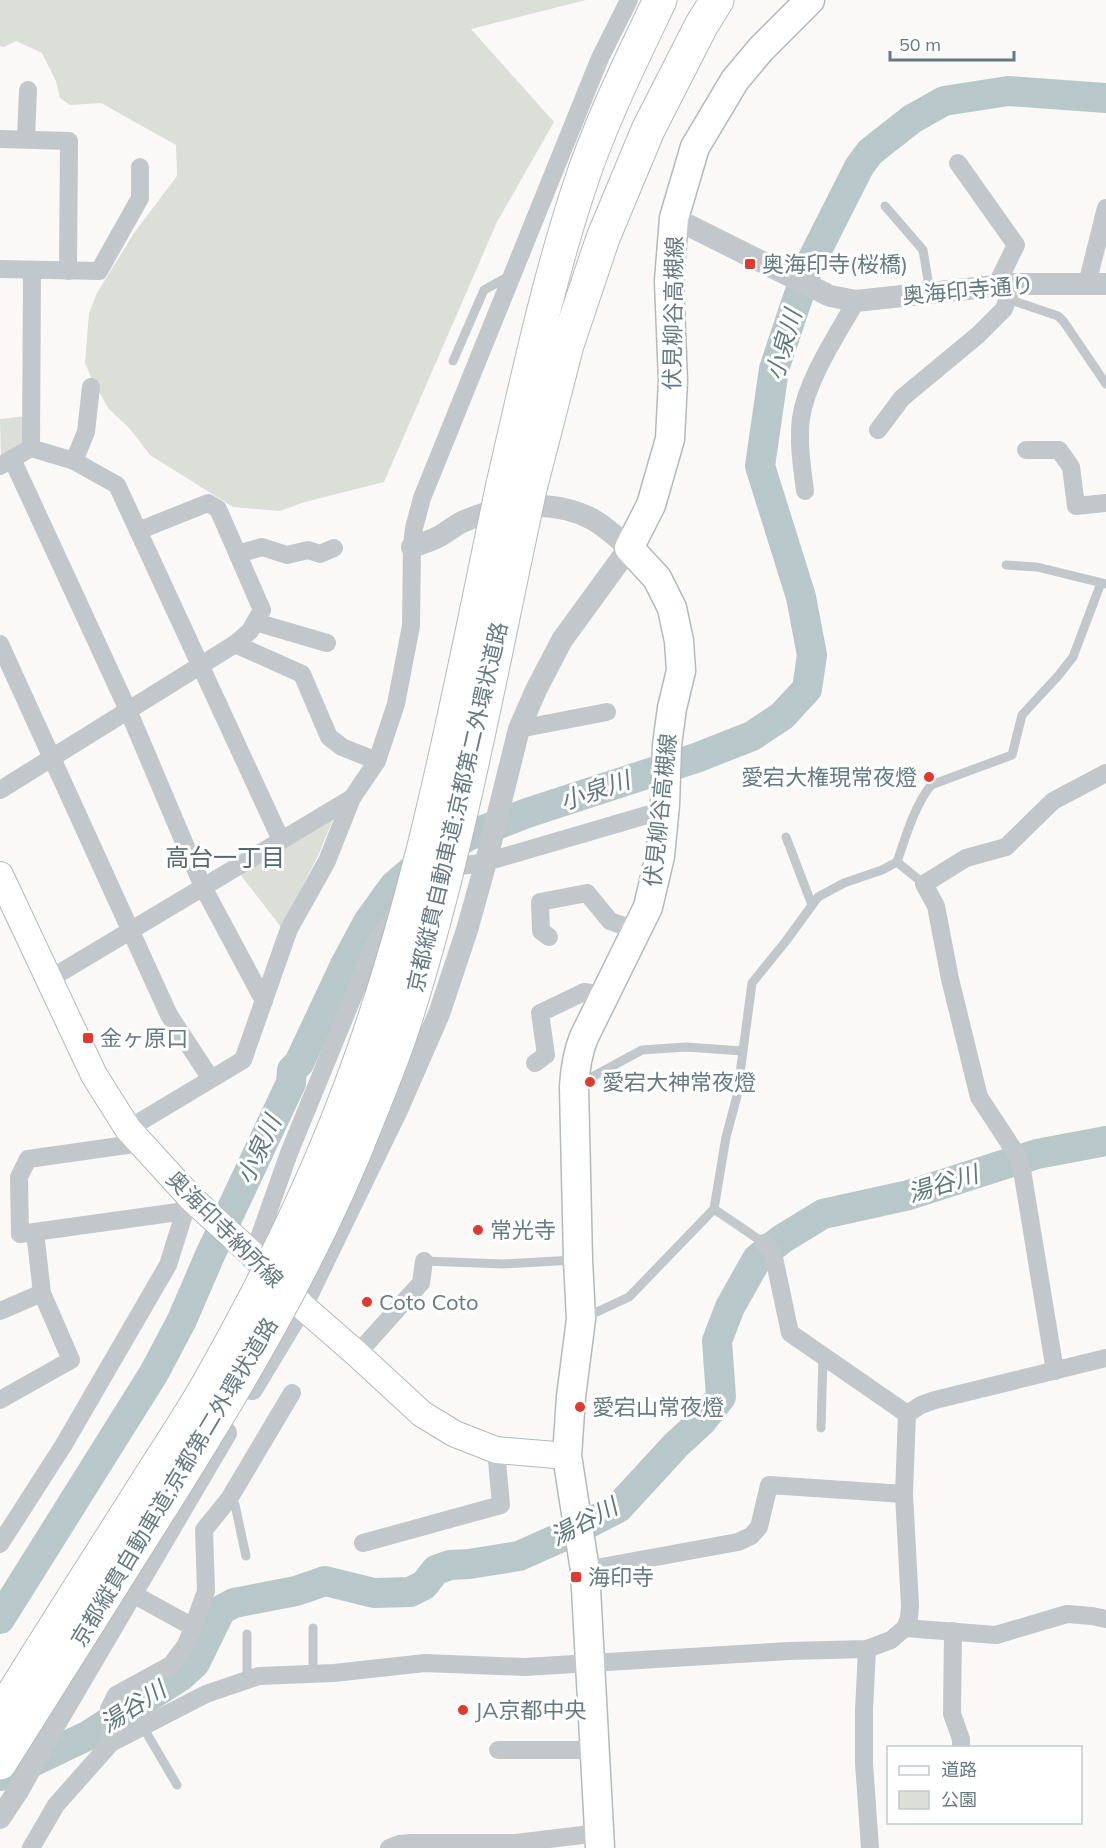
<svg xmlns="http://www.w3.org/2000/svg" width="1106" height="1848" viewBox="0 0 1106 1848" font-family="Mulish,'Noto Sans JP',sans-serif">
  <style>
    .green { fill: #dbdfd7 }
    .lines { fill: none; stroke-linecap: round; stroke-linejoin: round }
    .river { stroke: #b8c7c9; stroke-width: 30 }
    .secondary-casing { stroke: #b1babd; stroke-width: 28 }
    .primary-casing { stroke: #b2babc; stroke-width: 31 }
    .motorway-casing { stroke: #b4babd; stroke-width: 35 }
    .service { stroke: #c1c7ca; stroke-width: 9 }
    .minor { stroke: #c1c7ca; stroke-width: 18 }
    .tertiary { stroke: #c1c7ca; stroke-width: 22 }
    .secondary { stroke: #fff; stroke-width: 26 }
    .primary { stroke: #fff; stroke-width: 28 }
    .motorway { stroke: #fff; stroke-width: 33 }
    .motorway-bridge-casing { stroke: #b4babd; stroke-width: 35; stroke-linecap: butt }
    .motorway-bridge { stroke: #fff; stroke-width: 33 }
    .poi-dot { fill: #e13830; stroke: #fff; stroke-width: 2 }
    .labels { text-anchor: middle; stroke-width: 6; stroke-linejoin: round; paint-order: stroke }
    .poi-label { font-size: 22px; fill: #657a82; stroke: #fff; text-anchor: start }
    .street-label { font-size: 22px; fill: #657a82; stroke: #fff }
    .water-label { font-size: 24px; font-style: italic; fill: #60797c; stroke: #fff }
    .neighbourhood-label { font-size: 24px; fill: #57686d; stroke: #fff }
  </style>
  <rect width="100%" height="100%" fill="#faf9f8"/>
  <g class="green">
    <polygon points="0,0 586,0 471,29 554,122 497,222 384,482 305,502 280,511 233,507 150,455 130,429 109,409 93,382 85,363 89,313 97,293 134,233 177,176 176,145 101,103 70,105 60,98 56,81 42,53 16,41 4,47 0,46"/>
    <polygon points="25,416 23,444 1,458 0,419"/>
    <polygon points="334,817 318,856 281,927 239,873"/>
  </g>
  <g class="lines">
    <g class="river">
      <polyline points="0,1619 154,1373 182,1320 210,1255 291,1083 292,1070 299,1063 346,963 368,922 394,886 421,863 468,836 527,813 696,758 752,736 782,716 807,689 812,655 801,597 760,466 774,369 792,315 808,268 859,167 870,152 912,119 944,101 1008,91 1106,98"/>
      <polyline points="0,1776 5,1775 89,1735 181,1676 195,1663 221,1610 234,1603 296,1591 325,1581 374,1593 410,1592 424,1585 436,1570 450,1565 469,1564 519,1556 566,1535 618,1508 676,1445 702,1421 721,1397 717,1341 730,1307 757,1259 782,1239 823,1214 909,1195 1037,1154 1106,1141"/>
    </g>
    <defs>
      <polyline id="secondary" points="0,875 94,1075 128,1129 192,1199 253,1255 302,1306 357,1354 422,1414 455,1434 496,1450 567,1456"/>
      <path id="primary" d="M600 1848 585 1570 567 1456 571 1397 581 1319 578 1260 574 1087C575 1069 577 1054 584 1037L648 907 660 856 665 805 667 745 672 708 681 671 679 641 672 608 657 578 629 548 651 505 670 439 673 381 669 281 674 218 695 147 735 80 761 49 810 0"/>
      <g id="motorway">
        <path d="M503 484C526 385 547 285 579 188 600 123 631 61 660 0"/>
        <polyline points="530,489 567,345 603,238 648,130 701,26 717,0"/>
      </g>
    </defs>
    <use href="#secondary" class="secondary-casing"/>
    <use href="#primary" class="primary-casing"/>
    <use href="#motorway" class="motorway-casing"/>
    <g class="service">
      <polyline points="885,206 923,250 930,292"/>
      <polyline points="1008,299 1058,316 1064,322 1106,384"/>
      <polyline points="453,361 484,290 511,275"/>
      <polyline points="1006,565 1037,567 1106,584"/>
      <polyline points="786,837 812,905"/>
      <path d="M897 862C906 836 914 807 931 785L1012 755 1022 715 1058 676 1073 657 1101 583"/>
      <polyline points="579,1084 642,1050 686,1047 742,1051"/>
      <polyline points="764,1243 714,1209 726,1137 737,1096 752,983 786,941 818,897 844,883 882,870 897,862 924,884"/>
      <polyline points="424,1261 503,1264 574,1260"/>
      <polyline points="586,1317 629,1297 714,1209"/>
      <polyline points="821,1428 823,1357"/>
      <polyline points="229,1499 235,1505 246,1556"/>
      <polyline points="247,1634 247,1680"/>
      <polyline points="313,1673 313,1628"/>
      <polyline points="143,1727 177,1785"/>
    </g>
    <g class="minor">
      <polyline points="0,139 69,141 68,271"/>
      <polyline points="26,139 28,90"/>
      <polyline points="958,163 1016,245 996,286"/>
      <polyline points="0,269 99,271 140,198 140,167"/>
      <polyline points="1087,284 1106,208"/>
      <polyline points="878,430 902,398 978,335 1004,309 1013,284"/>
      <polyline points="31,448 32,270"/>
      <polyline points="1026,450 1059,450 1071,467 1076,506 1106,503"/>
      <polyline points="12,459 128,710 203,887 264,1001"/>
      <polyline points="74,461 86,432 91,387"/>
      <polyline points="0,466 31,448 74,461 117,485 281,840"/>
      <path d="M805 491C802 467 798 442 801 418 807 379 837 335 856 301"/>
      <polyline points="238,554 262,547 287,555 308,550 320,554 334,548"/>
      <polyline points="255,622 327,643"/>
      <polyline points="0,644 169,1015 211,1079"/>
      <polyline points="235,644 302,674 329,737 342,747 377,761"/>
      <polyline points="519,729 607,712"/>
      <polyline points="0,790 235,644 250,631 262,610 218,509 208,503 138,531"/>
      <polyline points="444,875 461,866 486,862 664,810"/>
      <polyline points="549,937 541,931 540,902 587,893 610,921 638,931"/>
      <polyline points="48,980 352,798"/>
      <polyline points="535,1063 546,1055 540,1013 584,992 605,995"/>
      <polyline points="128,1129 243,1060 289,929 327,861 352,798 377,761 396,704 411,626 412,547 414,528 422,498 600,58 629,0"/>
      <polyline points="141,1143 28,1159 19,1177 20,1234 185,1211"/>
      <polyline points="764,1243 773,1253 790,1333 907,1414"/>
      <polyline points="253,1255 289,1153 375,943 397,912"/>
      <polyline points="0,1311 42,1293"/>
      <polyline points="357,1354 421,1283 424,1261"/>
      <polyline points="1055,1371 1022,1170 1017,1155 979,1097 950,979 936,906 924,884 966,858 1006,847 1053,801 1106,773"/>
      <polyline points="0,1400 71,1360 42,1293 35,1232"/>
      <polyline points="907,1414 921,1405 935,1400 1106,1358"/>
      <polyline points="363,1543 501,1505 496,1450"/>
      <polyline points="0,1544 63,1446 168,1265 185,1211 192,1199"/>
      <polyline points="585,1570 738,1542 751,1536 759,1527 769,1485 904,1494"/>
      <polyline points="193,1627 206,1591 204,1530 229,1499 292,1393"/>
      <polyline points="905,1628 996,1635 1067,1614 1092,1616 1106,1619"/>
      <polyline points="953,1631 952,1714 961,1739 961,1748"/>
      <polyline points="867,1649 864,1711 864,1763 870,1848"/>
      <polyline points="111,1743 109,1709 116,1695 171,1665 186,1645 193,1627 131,1593"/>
      <polyline points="498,1750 595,1750"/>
      <polyline points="31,1848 56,1805 111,1743 206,1694 259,1676 334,1673 425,1663 525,1667 789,1651 867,1649 891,1640 905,1628 909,1618 910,1606 904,1494 907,1414"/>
      <polyline points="389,1848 399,1844 411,1843 516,1843 599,1833"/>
    </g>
    <g class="tertiary">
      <polyline points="674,218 830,296 856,301 1013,284 1106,284"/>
      <path d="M252 1389 302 1306 397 1110 439 1014 467 930 486 862 519 729 536 690 562 640 629 548C618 538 606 527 592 519 552 498 502 504 462 522 454 526 446 533 438 537 430 541 421 544 412 547"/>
      <polyline points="0,1818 18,1791 51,1731 226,1433"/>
    </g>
    <use href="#secondary" class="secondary"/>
    <use href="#primary" class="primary"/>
    <use href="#motorway" class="motorway"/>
    <defs>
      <g id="motorway-bridge">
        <path d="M0 1715C45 1642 91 1570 137 1498 158 1464 181 1430 202 1395 254 1304 303 1209 341 1111 421 909 458 695 503 484"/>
        <path d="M0 1763C51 1682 102 1601 153 1520 234 1392 313 1261 368 1119 380 1089 393 1058 403 1027 459 852 491 669 530 489"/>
      </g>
    </defs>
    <use href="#motorway-bridge" class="motorway-bridge-casing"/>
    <use href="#motorway-bridge" class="motorway-bridge"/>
  </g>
  <g class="poi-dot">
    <rect x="744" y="258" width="12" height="12" rx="3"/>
    <circle cx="929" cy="777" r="6"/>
    <rect x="82" y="1032" width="12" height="12" rx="3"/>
    <circle cx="590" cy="1082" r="6"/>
    <circle cx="478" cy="1230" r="6"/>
    <circle cx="367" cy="1302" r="6"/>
    <circle cx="580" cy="1407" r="6"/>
    <rect x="570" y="1571" width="12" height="12" rx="3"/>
    <circle cx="463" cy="1710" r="6"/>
  </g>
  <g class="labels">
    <g class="poi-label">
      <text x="762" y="272">奥海印寺(桜橋)</text>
      <text x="917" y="785" text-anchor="end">愛宕大権現常夜燈</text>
      <text x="100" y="1046">金ヶ原口</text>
      <text x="602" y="1090">愛宕大神常夜燈</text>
      <text x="490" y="1238">常光寺</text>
      <text x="379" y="1310">Coto Coto</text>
      <text x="592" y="1415">愛宕山常夜燈</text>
      <text x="588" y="1585">海印寺</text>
      <text x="475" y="1718">JA京都中央</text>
    </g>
    <g class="street-label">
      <text transform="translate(968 290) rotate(-5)" y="8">奥海印寺通り</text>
      <text transform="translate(673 313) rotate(-89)" y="8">伏見柳谷高槻線</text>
      <text transform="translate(457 807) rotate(-77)" y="8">京都縦貫自動車道;京都第二外環状道路</text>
      <text transform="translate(660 810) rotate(-84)" y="8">伏見柳谷高槻線</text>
      <text transform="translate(225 1229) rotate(45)" y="8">奥海印寺納所線</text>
      <text transform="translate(174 1482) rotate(-59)" y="8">京都縦貫自動車道;京都第二外環状道路</text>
    </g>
    <g class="water-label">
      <text transform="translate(784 345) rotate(-74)" y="8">小泉川</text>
      <text transform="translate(595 791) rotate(-19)" y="8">小泉川</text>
      <text transform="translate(259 1150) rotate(-65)" y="8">小泉川</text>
      <text transform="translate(943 1184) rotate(-17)" y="8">湯谷川</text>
      <text transform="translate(584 1522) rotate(-28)" y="8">湯谷川</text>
      <text transform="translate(133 1707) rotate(-33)" y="8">湯谷川</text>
    </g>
    <g class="neighbourhood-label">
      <text x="225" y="866">高台一丁目</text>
    </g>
  </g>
  <rect x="887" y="1746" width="195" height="78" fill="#ffffff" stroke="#c1cacd" stroke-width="1.5"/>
  <rect x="899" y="1766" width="30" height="9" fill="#ffffff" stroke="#c1cacd" stroke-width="1.5"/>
  <text x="941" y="1776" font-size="18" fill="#657a82">道路</text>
  <rect x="899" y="1791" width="30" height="18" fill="#dbdfd7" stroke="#c1cacd" stroke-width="1.5"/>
  <text x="941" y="1806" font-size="18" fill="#657a82">公園</text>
  <path d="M890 51v9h124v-9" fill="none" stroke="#657a82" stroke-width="3"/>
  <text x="899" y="51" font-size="18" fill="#657a82" stroke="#ffffff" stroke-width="4.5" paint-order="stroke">50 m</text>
</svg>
